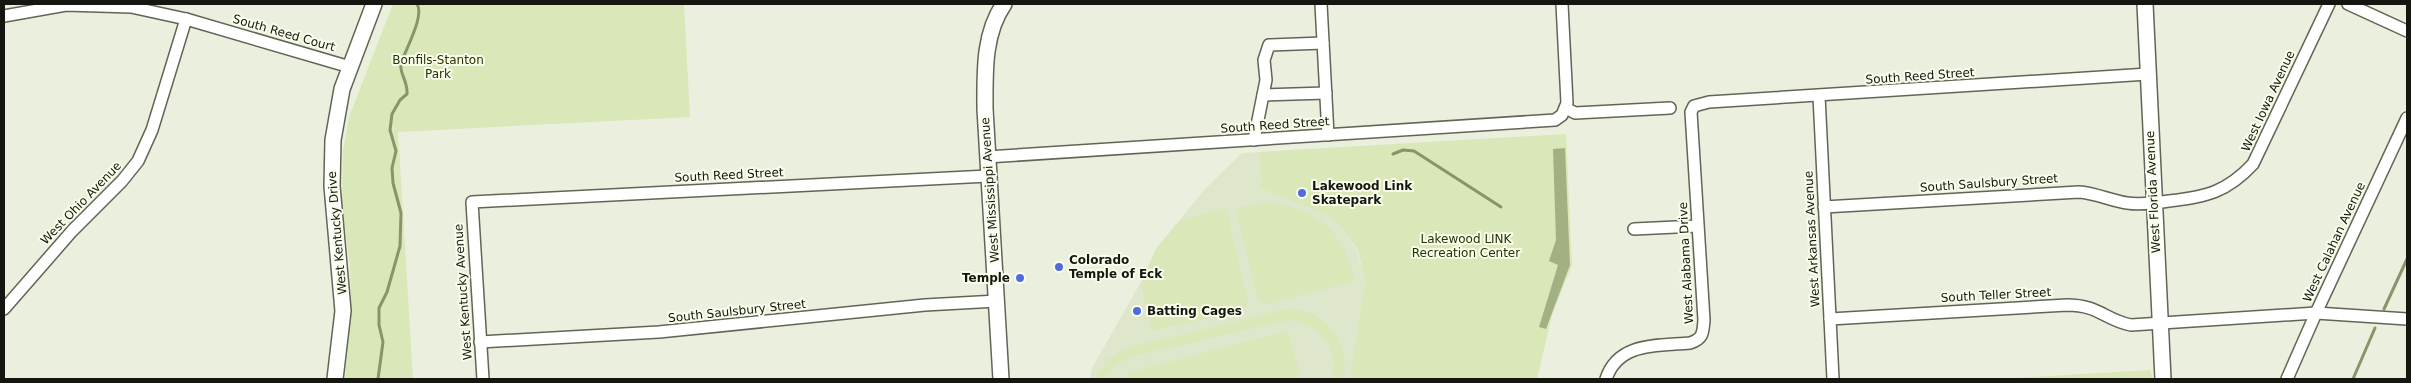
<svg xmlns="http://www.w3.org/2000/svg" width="2411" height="383" viewBox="0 0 2411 383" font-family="'DejaVu Sans',sans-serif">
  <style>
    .built { fill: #dee6cc }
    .green { fill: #d9e7b9 }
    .forest { fill: #a3b084 }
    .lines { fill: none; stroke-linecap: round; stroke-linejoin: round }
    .stream { stroke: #88956a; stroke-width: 3 }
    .street-casing { stroke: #616555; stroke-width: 14 }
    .secondary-casing { stroke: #616555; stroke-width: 18 }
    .street { stroke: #fff; stroke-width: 11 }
    .secondary { stroke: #fff; stroke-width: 15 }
    .poi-dot { fill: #526adf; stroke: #f8feeb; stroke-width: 2 }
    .labels { text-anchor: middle; stroke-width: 4; stroke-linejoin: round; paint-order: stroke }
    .street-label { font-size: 12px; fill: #14160f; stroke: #f8feeb }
    .park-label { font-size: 12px; fill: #283200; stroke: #f8feeb }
    .poi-label { font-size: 12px; font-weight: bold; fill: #14160f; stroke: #f8feeb; text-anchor: start }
  </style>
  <rect width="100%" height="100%" fill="#eaf0dd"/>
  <polygon class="built" points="1259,152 1261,188 1326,215 1340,225 1357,250 1365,281 1350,379 1090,379 1092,368 1141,282 1156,249 1205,189 1242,153"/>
  <g class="green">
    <polygon points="393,4 684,4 690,117 398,132 413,379 345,379 351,307 350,266 342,206 343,151 349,117"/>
    <polygon points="1566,134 1572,265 1552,315 1537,379 1350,379 1365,281 1358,250 1340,225 1326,215 1261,188 1259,152"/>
    <path d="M1266 203C1317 207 1344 232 1355 281L1265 304 1258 300 1236 208Z"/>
    <polygon points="1226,208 1248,303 1242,310 1151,331 1141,282 1156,249 1178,222"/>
    <path d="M1286 309C1324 307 1352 343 1343 379H1331C1341 348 1318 324 1289 320L1133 356 1114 366 1104 379H1095L1107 360 1124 349Z"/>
    <polygon points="1288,331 1301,379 1128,379 1127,373"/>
    <polygon points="2151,370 2152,379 1998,379"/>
  </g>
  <polygon class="forest" points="1565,148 1570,265 1546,329 1539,327 1558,265 1549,261 1556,240 1553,149"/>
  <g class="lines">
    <g class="stream">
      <polyline points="1393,154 1403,150 1414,151 1501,207"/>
      <polyline points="2384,309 2407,259"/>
      <path d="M378 379 383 342 379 325V308L387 292 400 246 401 213 393 183 392 168 396 151 390 130 392 114 400 100 407 94C408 81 399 73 401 64 405 50 425 16 417 4"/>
      <polyline points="2353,379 2375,328"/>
    </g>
    <defs>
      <g id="street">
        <polyline points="1321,4 1328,135"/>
        <polyline points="2348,4 2407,31"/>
        <polyline points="4,16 66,5 131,7 186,19 350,67"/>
        <polyline points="1263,95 1326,93"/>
        <polyline points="1819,96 1833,379"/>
        <polyline points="1566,108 1575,113 1670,108"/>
        <polyline points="1254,140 1266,80 1264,60 1269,45 1323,43"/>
        <polyline points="987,157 1555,120 1562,115 1567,103 1562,4"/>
        <path d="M1824 207 2079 192C2096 193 2111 201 2127 203 2141 205 2155 203 2169 201 2206 197 2227 192 2253 164L2329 4"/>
        <polyline points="1634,229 1697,226"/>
        <polyline points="4,309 72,231 122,181 138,161 152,130 186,19"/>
        <path d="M1830 319 2067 305C2099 305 2105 320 2131 325L2316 313 2407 319"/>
        <polyline points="480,342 659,332 925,305 997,301"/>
        <polyline points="483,379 472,202 988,176"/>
        <path d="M1606 379C1618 342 1657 346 1690 343 1703 339 1703 333 1704 320L1691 112 1694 106 1709 102 2148 74"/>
        <polyline points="2287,379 2316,313 2407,118"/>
      </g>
      <g id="secondary">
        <polyline points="2145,4 2163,379"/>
        <polyline points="335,379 343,311 332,186 333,140 342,89 374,4"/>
        <path d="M1001 379 985 109C985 74 983 34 1004 4"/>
      </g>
    </defs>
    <use href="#street" class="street-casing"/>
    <use href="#secondary" class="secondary-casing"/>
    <use href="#street" class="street"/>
    <use href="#secondary" class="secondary"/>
  </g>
  <g class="poi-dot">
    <circle cx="1302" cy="193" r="5"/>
    <circle cx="1059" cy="267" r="5"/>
    <circle cx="1020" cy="278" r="5"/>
    <circle cx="1137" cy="311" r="5"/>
  </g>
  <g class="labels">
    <g class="street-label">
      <text transform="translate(284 33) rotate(16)" y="4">South Reed Court</text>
      <text transform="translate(1920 76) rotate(-4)" y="4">South Reed Street</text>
      <text transform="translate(2268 101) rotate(-65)" y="4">West Iowa Avenue</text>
      <text transform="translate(1275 125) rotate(-4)" y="4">South Reed Street</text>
      <text transform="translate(729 175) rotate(-3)" y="4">South Reed Street</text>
      <text transform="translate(1989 183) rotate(-4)" y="4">South Saulsbury Street</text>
      <text transform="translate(990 190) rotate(-94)" y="4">West Mississippi Avenue</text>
      <text transform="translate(2153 192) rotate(-93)" y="4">West Florida Avenue</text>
      <text transform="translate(81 203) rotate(-46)" y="4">West Ohio Avenue</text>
      <text transform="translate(337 233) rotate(-95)" y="4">West Kentucky Drive</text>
      <text transform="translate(1812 239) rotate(-93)" y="4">West Arkansas Avenue</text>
      <text transform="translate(2334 242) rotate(-65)" y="4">West Calahan Avenue</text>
      <text transform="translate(1686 263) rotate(-93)" y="4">West Alabama Drive</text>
      <text transform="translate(463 292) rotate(-94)" y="4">West Kentucky Avenue</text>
      <text transform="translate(1996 295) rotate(-3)" y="4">South Teller Street</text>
      <text transform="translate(737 311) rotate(-6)" y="4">South Saulsbury Street</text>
    </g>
    <g class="park-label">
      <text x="438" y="64">Bonfils-Stanton<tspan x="438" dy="14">Park</tspan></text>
      <text x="1466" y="243">Lakewood LINK<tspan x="1466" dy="14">Recreation Center</tspan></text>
    </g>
    <g class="poi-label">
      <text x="1312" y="190">Lakewood Link<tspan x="1312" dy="14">Skatepark</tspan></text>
      <text x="1069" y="264">Colorado<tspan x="1069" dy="14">Temple of Eck</tspan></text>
      <text x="1010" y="282" text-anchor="end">Temple</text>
      <text x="1147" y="315">Batting Cages</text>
    </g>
  </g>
  <rect width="2411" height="383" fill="none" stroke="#14160f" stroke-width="10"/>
</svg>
